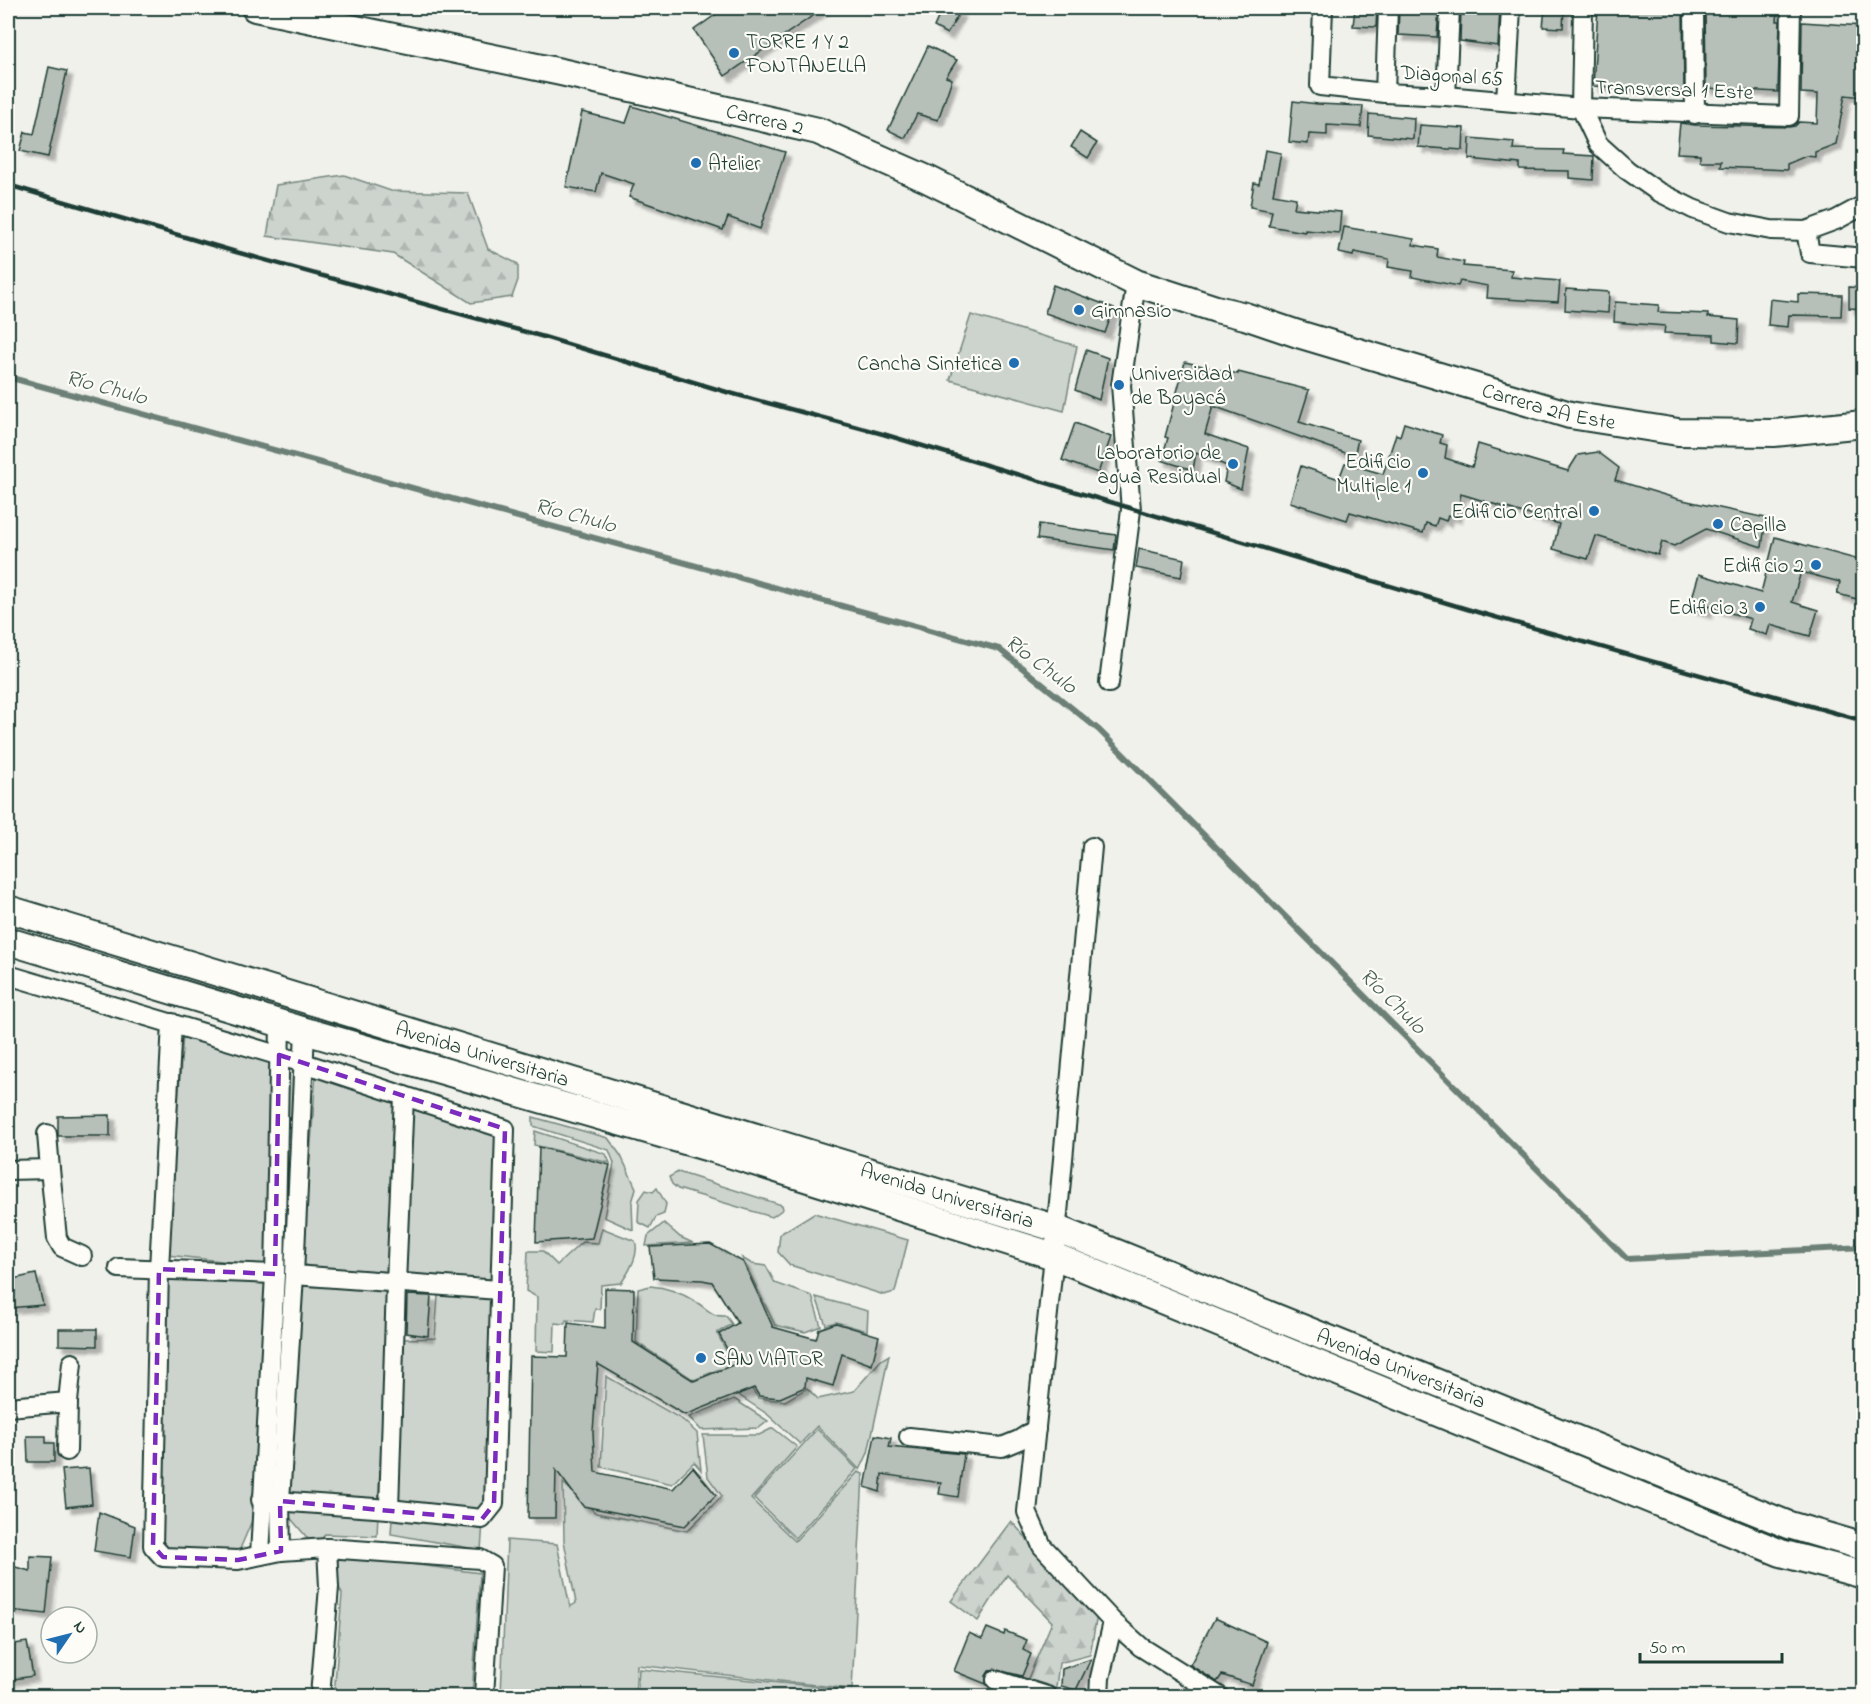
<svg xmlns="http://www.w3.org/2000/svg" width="1871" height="1704" viewBox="0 0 1871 1704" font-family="'Indie Flower',sans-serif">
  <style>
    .green { fill: #cdd3cd; stroke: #768880; stroke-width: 1.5 }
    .forest { fill: url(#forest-firs); stroke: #768880; stroke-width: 1.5 }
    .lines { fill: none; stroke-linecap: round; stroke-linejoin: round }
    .stream { stroke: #6c8077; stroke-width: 6 }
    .building { fill: #b6bfb8; stroke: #1f3d34; stroke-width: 1.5; filter: url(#shadow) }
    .street-casing { stroke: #1f3d34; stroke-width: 22 }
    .secondary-casing { stroke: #1f3d34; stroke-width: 30 }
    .street { stroke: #fdfcf7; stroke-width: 18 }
    .secondary { stroke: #fdfcf7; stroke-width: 26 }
    .rail { stroke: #1f3d34; stroke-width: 4.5 }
    .marked { fill: none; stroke: #7b2cbf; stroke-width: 4.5; stroke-dasharray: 12 8; stroke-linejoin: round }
    .poi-dot { fill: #1f6fb2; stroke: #fdfcf7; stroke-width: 2 }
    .labels { text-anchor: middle; stroke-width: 4.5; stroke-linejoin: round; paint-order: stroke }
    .poi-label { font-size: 21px; fill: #1f3d34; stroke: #fdfcf7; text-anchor: start }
    .street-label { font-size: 21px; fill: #1f3d34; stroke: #fdfcf7 }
    .water-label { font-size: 22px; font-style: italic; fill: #455e56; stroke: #fdfcf7 }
  </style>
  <defs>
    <pattern id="forest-firs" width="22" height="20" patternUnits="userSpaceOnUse" patternTransform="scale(1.5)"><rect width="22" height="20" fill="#cdd3cd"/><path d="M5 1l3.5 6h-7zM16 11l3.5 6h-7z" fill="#b0b6b1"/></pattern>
    <filter id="shadow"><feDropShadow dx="5.5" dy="5.5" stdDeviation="1.5" flood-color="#0004"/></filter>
  </defs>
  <rect width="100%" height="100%" fill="#f0f1eb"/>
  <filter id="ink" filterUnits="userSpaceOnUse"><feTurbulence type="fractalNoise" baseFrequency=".0167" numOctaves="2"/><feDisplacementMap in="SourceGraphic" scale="12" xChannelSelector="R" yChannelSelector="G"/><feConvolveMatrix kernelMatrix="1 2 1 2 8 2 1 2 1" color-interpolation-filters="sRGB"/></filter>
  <g filter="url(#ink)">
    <g class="green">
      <polygon points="971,315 1077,346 1064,411 950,380"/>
      <polygon points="183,1035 301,1069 295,1269 167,1255"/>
      <polygon points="316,1073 396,1100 388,1275 302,1269"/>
      <polygon points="412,1106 496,1134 493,1282 403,1273"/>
      <polygon points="533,1117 608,1138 621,1156 636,1188 632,1203 633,1230 604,1217 614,1163 609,1150 533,1126"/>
      <polygon points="535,1131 606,1154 610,1163 534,1145"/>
      <polygon points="678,1172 782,1205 783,1209 772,1217 678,1189 672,1184 669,1177"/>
      <polygon points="657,1188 666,1204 664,1214 656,1217 650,1228 638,1222 639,1200 646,1190 653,1192"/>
      <polygon points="814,1213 908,1240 895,1292 884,1295 790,1265 778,1252 780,1234"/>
      <polygon points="664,1223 680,1237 693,1243 646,1246 648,1236"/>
      <path d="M602 1228 635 1241C640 1254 629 1272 621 1283L601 1285 600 1309H595L593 1322 566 1320 565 1324 555 1323 554 1352 536 1351 537 1297 526 1291 528 1251H543L557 1265 582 1242 598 1243Z"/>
      <polygon points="742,1258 752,1264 766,1266 775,1283 812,1296 821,1326 805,1332 775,1325"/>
      <polygon points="168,1270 267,1283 257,1509 237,1556 155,1548"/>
      <polygon points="303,1283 388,1289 377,1536 325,1534 316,1548 287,1514"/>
      <path d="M650 1286C666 1287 682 1293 696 1302 708 1309 711 1317 726 1316L732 1324 717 1333 731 1360 737 1358V1367L724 1371 719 1369 694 1380 636 1342 638 1289Z"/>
      <polygon points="438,1295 499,1299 481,1550 391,1534 404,1339 435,1338"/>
      <polygon points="816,1297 868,1311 867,1331 836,1322 826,1325"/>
      <polygon points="889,1355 868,1453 860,1470 817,1426 800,1444 767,1414 740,1396 735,1384 745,1379 758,1398 785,1401 807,1388 818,1399 854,1391 881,1360"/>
      <polygon points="606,1376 683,1420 697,1433 701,1470 694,1462 672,1484 601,1467"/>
      <polygon points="734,1399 768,1421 759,1428 701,1430 689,1417"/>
      <polygon points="773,1428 797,1447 751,1499 795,1541 858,1472 863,1474 852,1689 637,1665 635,1696 501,1696 507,1540 557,1544 570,1607 576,1603 564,1541 563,1483 596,1513 687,1531 722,1496 708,1477 703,1435 759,1435"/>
      <polygon points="817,1429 857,1469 795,1538 754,1498"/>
      <polygon points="341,1555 480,1573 472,1696 334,1696 342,1594 332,1572"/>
      <polygon points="639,1669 843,1689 843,1696 637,1696"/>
    </g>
    <g class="forest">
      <polygon points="344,175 391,191 468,193 488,249 518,264 518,280 512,297 471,303 393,254 267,236 276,185"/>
      <polygon points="1011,1521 1097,1615 1090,1655 1059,1663 1055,1695 1027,1681 1052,1622 1007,1575 978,1621 951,1601"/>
    </g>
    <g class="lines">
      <polyline class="stream" points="8,377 999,649 1099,730 1627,1259 1864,1247"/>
    </g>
    <g class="building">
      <polygon points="725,8 824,8 725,76 694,30"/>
      <polygon points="1355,8 1377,8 1376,27 1353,26"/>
      <polygon points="1399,8 1439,8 1437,37 1398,35"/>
      <polygon points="1461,8 1500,8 1498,46 1460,41"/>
      <polygon points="1545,8 1564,8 1563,28 1543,27"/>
      <polygon points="1598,8 1683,8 1684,91 1593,86"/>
      <polygon points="1705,8 1778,8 1777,21 1780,21 1778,92 1706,88"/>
      <polygon points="942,9 960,12 947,34 934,27"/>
      <polygon points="1802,22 1863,26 1863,97 1845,95 1836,144 1815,152 1815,157 1806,156 1787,164 1787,170 1720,167 1721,161 1700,161 1700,154 1677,153 1680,123 1695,125 1789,127 1795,126 1799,122 1817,123 1818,94 1801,93"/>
      <polygon points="928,46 957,60 946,77 952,79 938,120 917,114 905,138 888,130"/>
      <polygon points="49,67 67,71 48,157 20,151 25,132 34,134"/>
      <polygon points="1293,101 1318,104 1363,106 1361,127 1327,125 1327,135 1309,134 1308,144 1289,142"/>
      <polygon points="632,106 785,152 760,229 728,217 723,230 629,197 634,184 601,173 596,192 566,187 582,112 626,123"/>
      <polygon points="1369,114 1414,118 1413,139 1368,135"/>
      <polygon points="1420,125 1464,128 1463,150 1418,147"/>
      <polygon points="1080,132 1097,143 1088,158 1071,147"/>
      <polygon points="1470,138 1514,142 1513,149 1564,150 1563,154 1594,156 1593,180 1569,178 1569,171 1520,170 1520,164 1469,159"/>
      <polygon points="1265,150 1281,153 1273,194 1296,198 1294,208 1341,212 1339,233 1305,230 1305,232 1269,226 1272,211 1250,207 1254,183 1259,184"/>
      <polygon points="1344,227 1414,239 1413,245 1438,249 1437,257 1464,262 1463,266 1512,270 1511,277 1560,281 1558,302 1487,298 1488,286 1460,281 1458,286 1412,277 1413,271 1388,267 1389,259 1354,252 1353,256 1339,253"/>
      <polygon points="1053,285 1114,308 1105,333 1045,313"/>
      <polygon points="1849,287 1863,288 1863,309 1849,308"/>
      <polygon points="1566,289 1609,292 1608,313 1565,310"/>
      <polygon points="1798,294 1842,295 1841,316 1789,315 1788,327 1768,325 1770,299 1798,302"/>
      <polygon points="1615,302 1659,305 1658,312 1708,314 1708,317 1739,320 1738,343 1714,341 1714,335 1664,333 1665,326 1614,322"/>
      <polygon points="1086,350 1108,358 1099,400 1075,390"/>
      <polygon points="1185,362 1238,374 1238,372 1309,390 1299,422 1358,440 1354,456 1213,406 1205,434 1249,449 1241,489 1224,482 1227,466 1196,453 1193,470 1161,460 1168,438 1165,437"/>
      <polygon points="1075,423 1111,437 1098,473 1062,460"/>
      <polygon points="1404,423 1442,435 1440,443 1447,445 1445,458 1472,467 1478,444 1568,471 1578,455 1598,452 1619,468 1615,480 1678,499 1766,518 1762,547 1706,529 1674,546 1662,542 1658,555 1596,536 1588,559 1553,549 1559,524 1461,494 1456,517 1448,515 1446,521 1438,518 1435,526 1426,523 1423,533 1350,512 1347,520 1290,502 1301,466 1339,479 1345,463 1383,474 1396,434 1400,436"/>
      <polygon points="1039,524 1116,535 1114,550 1037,539"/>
      <polygon points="1775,537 1863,561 1863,587 1860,586 1857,599 1837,594 1840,582 1801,572 1792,602 1818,610 1810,636 1770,625 1767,635 1748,629 1751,619 1708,606 1706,613 1689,608 1699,574 1761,593"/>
      <polygon points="1139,549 1184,559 1181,577 1136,568"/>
      <polygon points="110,1115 110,1136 58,1136 58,1116"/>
      <polygon points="539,1147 610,1165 592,1238 536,1242"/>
      <polygon points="710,1244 743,1262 773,1327 816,1339 819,1329 836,1323 879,1336 872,1365 842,1354 833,1386 806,1378 805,1387 780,1398 759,1396 754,1388 685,1415 598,1364 593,1432 595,1472 673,1489 693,1467 716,1495 685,1526 583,1506 556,1470 555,1518 528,1518 531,1356 567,1357 568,1323 605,1328 605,1288 634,1289 633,1342 694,1381 735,1364 719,1334 738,1323 712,1282 702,1280 654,1278 650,1247"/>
      <polygon points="36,1274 43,1305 8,1308 8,1280"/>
      <polygon points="407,1295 431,1296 428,1336 406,1333"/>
      <polygon points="59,1329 97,1329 97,1346 59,1345"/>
      <polygon points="875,1435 891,1438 889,1447 964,1454 958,1497 939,1494 941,1483 882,1474 880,1492 865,1487"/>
      <polygon points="27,1436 46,1436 46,1443 54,1443 54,1462 28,1462"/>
      <polygon points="89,1468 92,1504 66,1507 62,1470"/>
      <polygon points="99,1512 135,1526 131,1557 94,1551"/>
      <polygon points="30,1556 52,1557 46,1614 8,1610 8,1565 30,1571"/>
      <polygon points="1215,1618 1267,1642 1252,1685 1222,1675 1217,1682 1190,1665"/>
      <polygon points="987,1628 1004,1635 1005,1631 1027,1640 1023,1650 1031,1654 1022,1676 994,1669 989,1671 986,1676 986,1684 954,1671 969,1633 982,1639"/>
      <polygon points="27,1642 33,1676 8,1680 8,1645"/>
      <polygon points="1091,1659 1076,1690 1061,1686 1062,1669"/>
    </g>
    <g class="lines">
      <defs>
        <g id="street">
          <polyline points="1323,8 1320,86 1385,93 1446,96 1581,108 1789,116 1791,8"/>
          <polyline points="1583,8 1581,108 1598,144 1627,170 1657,191 1693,209 1729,222 1771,230 1806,231 1836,220 1864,205"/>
          <polyline points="1694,8 1695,114"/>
          <polyline points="1385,93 1388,8"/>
          <polyline points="1446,96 1450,8"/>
          <polyline points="1506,101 1511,8"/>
          <polyline points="1806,231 1810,253 1864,258"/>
          <polyline points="1109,683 1131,510 1121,385 1136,283"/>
          <polyline points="1092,847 1054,1256 1027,1512 1042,1546 1113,1622 1141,1647 1219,1696"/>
          <polyline points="8,975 304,1063 505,1129 494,1504 482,1519 389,1509 261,1500"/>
          <polyline points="172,1023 159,1269 153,1546 163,1557 238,1560 281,1551 327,1548 480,1559 492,1566 484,1696"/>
          <polyline points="47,1134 50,1169"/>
          <polyline points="8,1170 50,1169 57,1238 62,1247 82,1256"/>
          <polyline points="119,1268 275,1274"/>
          <polyline points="294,1275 499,1290"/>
          <polyline points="68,1402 72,1363"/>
          <polyline points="8,1407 68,1402 67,1451"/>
          <polyline points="909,1437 1002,1447 1019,1440 1036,1429"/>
          <polyline points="389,1509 396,1283 404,1096"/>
          <polyline points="281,1551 280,1501 294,1275 305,1031"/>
          <polyline points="260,1555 275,1274 280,1024"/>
          <polyline points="996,1680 1047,1696"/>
          <polyline points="320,1696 329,1587 327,1548"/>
          <polyline points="1099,1696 1100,1678 1113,1622"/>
        </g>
        <g id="secondary">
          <path id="s1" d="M255 8 561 72 818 131 927 179 1136 283 1216 309 1245 316 1298 334 1570 415 1678 432 1774 433 1864 424"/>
          <path id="s2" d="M8 909 1055 1228 1789 1525 1864 1547"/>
          <polyline points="8,941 305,1031 713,1149 1054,1256 1781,1553 1864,1575"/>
        </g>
      </defs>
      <use href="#street" class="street-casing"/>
      <use href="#secondary" class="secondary-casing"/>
      <use href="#street" class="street"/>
      <use href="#secondary" class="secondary"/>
      <polyline class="rail" points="8,185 236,252 544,337 730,393 883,434 1477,612 1864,721"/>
    </g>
  </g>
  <path class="marked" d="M279 1055 505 1129 494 1504 482 1519 280 1501 281 1551 238 1560 163 1557 153 1546 159 1269 275 1274Z"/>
  <g class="poi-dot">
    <circle cx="734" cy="53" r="6"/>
    <circle cx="696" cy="163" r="6"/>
    <circle cx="1079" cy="310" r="6"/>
    <circle cx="1014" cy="363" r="6"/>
    <circle cx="1119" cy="385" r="6"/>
    <circle cx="1233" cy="464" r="6"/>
    <circle cx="1423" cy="473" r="6"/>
    <circle cx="1594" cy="511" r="6"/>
    <circle cx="1718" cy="524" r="6"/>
    <circle cx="1816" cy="565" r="6"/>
    <circle cx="1760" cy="607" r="6"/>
    <circle cx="701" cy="1358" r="6"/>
  </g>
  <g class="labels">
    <g class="poi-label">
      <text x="746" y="48">TORRE 1 Y 2<tspan x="746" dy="24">FONTANELLA</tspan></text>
      <text x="708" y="170">Atelier</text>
      <text x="1091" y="317">Gimnasio</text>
      <text x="1002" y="370" text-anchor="end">Cancha Sintetica</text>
      <text x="1131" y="380">Universidad<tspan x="1131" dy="24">de Boyacá</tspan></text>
      <text x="1221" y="459" text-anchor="end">Laboratorio de<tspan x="1221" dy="24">agua Residual</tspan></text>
      <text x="1411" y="468" text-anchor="end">Edificio<tspan x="1411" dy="24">Multiple 1</tspan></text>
      <text x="1582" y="518" text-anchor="end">Edificio Central</text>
      <text x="1730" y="531">Capilla</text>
      <text x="1804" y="572" text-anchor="end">Edificio 2</text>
      <text x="1748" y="614" text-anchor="end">Edificio 3</text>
      <text x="713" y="1365">SAN VIATOR</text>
    </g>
    <g class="street-label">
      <text transform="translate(1452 75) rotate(4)" y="7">Diagonal 65</text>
      <text transform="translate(1674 89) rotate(2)" y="7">Transversal 1 Este</text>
      <text dy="7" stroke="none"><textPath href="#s1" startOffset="522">Carrera 2</textPath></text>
      <text dy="7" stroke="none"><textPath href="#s1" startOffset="1360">Carrera 2A Este</textPath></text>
      <text dy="7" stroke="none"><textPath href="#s2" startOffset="496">Avenida Universitaria</textPath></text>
      <text dy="7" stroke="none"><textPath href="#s2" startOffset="982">Avenida Universitaria</textPath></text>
      <text dy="7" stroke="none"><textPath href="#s2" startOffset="1468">Avenida Universitaria</textPath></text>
    </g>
    <g class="water-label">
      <text transform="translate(107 386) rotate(15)" y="8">Río Chulo</text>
      <text transform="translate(576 514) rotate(15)" y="8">Río Chulo</text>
      <text transform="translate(1042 663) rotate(37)" y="8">Río Chulo</text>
      <text transform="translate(1394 1000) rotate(45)" y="8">Río Chulo</text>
    </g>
  </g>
  <rect width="1871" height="1704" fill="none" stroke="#fdfcf7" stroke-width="30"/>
  <rect x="15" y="15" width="1841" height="1674" fill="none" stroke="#1f3d34" stroke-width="2" filter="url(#ink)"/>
  <g transform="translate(69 1635) rotate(55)"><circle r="28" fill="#fdfcf7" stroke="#a4b0a9" stroke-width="1.5"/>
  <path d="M0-4.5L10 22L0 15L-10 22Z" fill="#1f6fb2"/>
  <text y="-9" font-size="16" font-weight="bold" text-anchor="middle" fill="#1f3d34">N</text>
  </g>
  <path d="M1640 1653v9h142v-9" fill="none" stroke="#1f3d34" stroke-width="3"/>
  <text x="1649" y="1653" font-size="18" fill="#1f3d34" stroke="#fdfcf7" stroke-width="4.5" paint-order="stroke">50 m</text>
</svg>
